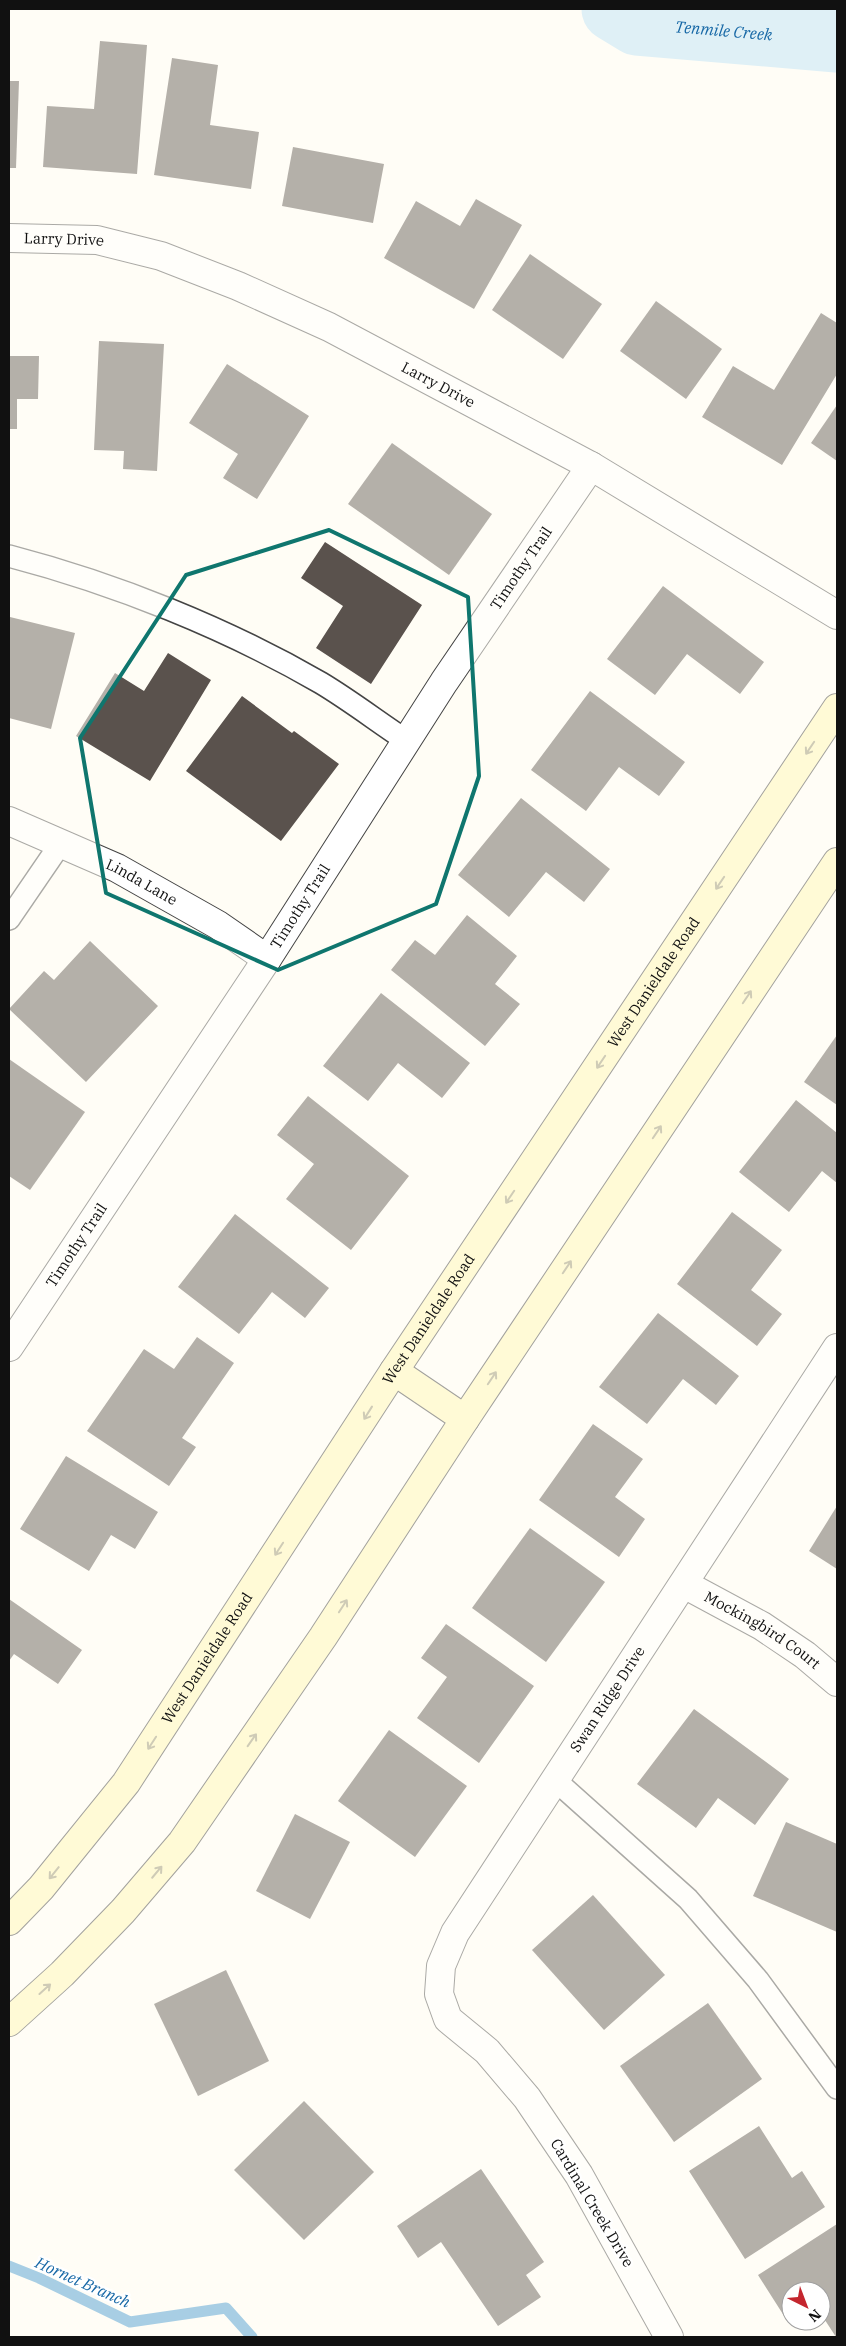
<svg xmlns="http://www.w3.org/2000/svg" width="846" height="2346" viewBox="0 0 846 2346" font-family="'IBM Plex Serif',serif">
  <style>
    .lines { fill: none; stroke-linecap: round; stroke-linejoin: round }
    .stream { stroke: #3f96cf; stroke-width: 11 }
    .river { stroke: #b9e0f7; stroke-width: 65 }
    .building { fill: #5a524d }
    .lane-casing { stroke: #444; stroke-width: 24 }
    .street-casing { stroke: #444; stroke-width: 30 }
    .secondary-casing { stroke: #333; stroke-width: 30 }
    .lane { stroke: #fff; stroke-width: 21 }
    .street { stroke: #fff; stroke-width: 28 }
    .secondary { stroke: #fff6b0; stroke-width: 28 }
    .oneway { stroke: #948f68 }
    .marked { fill: none; stroke: #0f766e; stroke-width: 4; stroke-linejoin: round }
    .labels { text-anchor: middle; stroke-width: 5; stroke-linejoin: round; paint-order: stroke }
    .street-label { font-size: 15px; fill: #111; stroke: #fff }
    .water-label { font-size: 16px; font-style: italic; fill: #1768a6; stroke: #fff }
  </style>
  <rect width="100%" height="100%" fill="#fffdf5"/>
  <g class="lines">
    <polyline class="stream" points="9,2266 39,2278 130,2322 226,2308 252,2337"/>
    <path class="river" id="s1" d="M614 9 637 23 837 40"/>
  </g>
  <g class="building">
    <polygon points="100,41 147,45 137,174 43,167 47,106 94,109"/>
    <polygon points="172,58 218,65 210,125 259,132 251,189 154,175"/>
    <polygon points="9,81 19,81 16,168 9,168"/>
    <polygon points="293,147 384,164 373,223 282,206"/>
    <polygon points="476,199 522,225 474,309 384,258 416,201 460,226"/>
    <polygon points="530,254 602,304 563,359 492,310"/>
    <polygon points="656,301 722,349 686,399 620,351"/>
    <polygon points="821,313 837,323 837,374 782,465 702,417 733,366 774,390"/>
    <polygon points="99,341 164,344 157,471 123,469 124,451 94,450"/>
    <polygon points="9,356 39,356 38,399 17,399 17,429 9,429"/>
    <polygon points="227,364 309,416 257,499 223,478 238,454 189,423"/>
    <polygon points="837,405 837,461 811,443"/>
    <polygon points="392,443 492,514 449,575 348,504"/>
    <polygon points="325,542 422,605 371,684 316,648 343,606 301,578"/>
    <polygon points="663,586 764,662 740,694 687,654 655,695 607,659"/>
    <polygon points="10,617 75,633 51,729 9,718"/>
    <polygon points="168,653 211,680 150,781 76,736 115,673 144,691"/>
    <polygon points="590,691 685,762 659,796 619,767 586,811 531,770"/>
    <polygon points="242,696 292,733 294,731 339,764 281,841 186,771"/>
    <polygon points="521,798 610,869 584,902 546,872 509,917 458,875"/>
    <polygon points="467,915 517,956 495,984 520,1004 485,1046 391,970 415,940 435,955"/>
    <polygon points="90,941 158,1006 86,1082 9,1009 44,971 54,980"/>
    <polygon points="381,993 470,1063 442,1098 398,1063 368,1101 323,1066"/>
    <polygon points="837,1035 837,1105 804,1082"/>
    <polygon points="9,1059 85,1112 30,1190 9,1176"/>
    <polygon points="308,1096 409,1176 351,1250 286,1199 314,1164 277,1135"/>
    <polygon points="796,1100 837,1133 837,1183 822,1171 789,1212 739,1172"/>
    <polygon points="732,1212 782,1250 751,1290 782,1314 757,1346 677,1284"/>
    <polygon points="235,1214 329,1288 305,1318 272,1292 239,1334 178,1287"/>
    <polygon points="658,1313 739,1376 716,1405 683,1379 647,1424 599,1387"/>
    <polygon points="197,1337 234,1363 182,1438 196,1447 169,1486 87,1431 144,1349 174,1369"/>
    <polygon points="593,1424 643,1459 615,1497 645,1519 619,1557 539,1500"/>
    <polygon points="66,1456 158,1512 135,1549 111,1535 89,1571 20,1529"/>
    <polygon points="837,1506 837,1569 809,1551"/>
    <polygon points="530,1528 605,1582 546,1662 472,1608"/>
    <polygon points="9,1599 82,1650 58,1684 14,1654 9,1661"/>
    <polygon points="446,1624 534,1686 479,1763 417,1718 447,1677 421,1658"/>
    <polygon points="694,1709 789,1779 755,1825 718,1798 696,1828 637,1784"/>
    <polygon points="389,1730 467,1786 415,1857 338,1801"/>
    <polygon points="295,1814 350,1842 310,1919 256,1891"/>
    <polygon points="786,1822 837,1844 837,1932 753,1896"/>
    <polygon points="593,1895 665,1975 604,2030 532,1950"/>
    <polygon points="226,1970 269,2061 198,2096 154,2004"/>
    <polygon points="708,2003 762,2079 674,2142 620,2066"/>
    <polygon points="304,2101 374,2172 304,2240 234,2170"/>
    <polygon points="759,2126 792,2178 802,2171 825,2207 745,2259 689,2171"/>
    <polygon points="481,2169 544,2262 526,2275 541,2297 498,2326 441,2242 418,2258 397,2226"/>
    <polygon points="837,2224 837,2337 836,2337 821,2314 821,2291 791,2291 791,2316 786,2319 758,2275"/>
  </g>
  <g class="lines">
    <defs>
      <g id="lane">
        <path d="M9 556C116 584 226 628 321 683 351 701 378 722 407 741"/>
        <polyline points="9,919 61,843"/>
        <polyline points="555,1780 688,1899 758,1980 837,2088"/>
      </g>
      <g id="street">
        <path id="s2" d="M9 238 97 240 161 256 238 286 329 327 591 466 837 615"/>
        <path id="s3" d="M9 821 117 868 218 925 267 959"/>
        <path id="s4" d="M9 1347 267 959 444 682 591 466"/>
        <path id="s5" d="M684 1584 762 1626 805 1655 837 1682"/>
        <path id="s6" d="M669 2337 579 2175 527 2098 487 2051 448 2019 439 1994 441 1966 455 1933 837 1348"/>
      </g>
      <g id="secondary">
        <polyline points="394,1371 465,1419"/>
        <path id="s7" d="M9 1921 41 1888 126 1783 394 1371 837 708"/>
        <polyline points="9,2022 62,1974 123,1911 182,1842 323,1637 465,1419 837,862"/>
      </g>
    </defs>
    <use href="#lane" class="lane-casing"/>
    <use href="#street" class="street-casing"/>
    <use href="#secondary" class="secondary-casing"/>
    <use href="#lane" class="lane"/>
    <use href="#street" class="street"/>
    <use href="#secondary" class="secondary"/>
  </g>
  <defs><path id="oneway-shaft" d="M-6 0H5M1.5-3L5.5 0L1.5 3" fill="none" stroke-width="1.6" stroke-linecap="round" stroke-linejoin="round" transform="scale(1.25)"/></defs>
  <g class="oneway">
    <use href="#oneway-shaft" transform="translate(810 748) rotate(124)"/>
    <use href="#oneway-shaft" transform="translate(720 883) rotate(124)"/>
    <use href="#oneway-shaft" transform="translate(747 997) rotate(-56)"/>
    <use href="#oneway-shaft" transform="translate(601 1062) rotate(124)"/>
    <use href="#oneway-shaft" transform="translate(657 1132) rotate(-56)"/>
    <use href="#oneway-shaft" transform="translate(510 1197) rotate(124)"/>
    <use href="#oneway-shaft" transform="translate(567 1267) rotate(-56)"/>
    <use href="#oneway-shaft" transform="translate(492 1378) rotate(-56)"/>
    <use href="#oneway-shaft" transform="translate(368 1413) rotate(122)"/>
    <use href="#oneway-shaft" transform="translate(279 1549) rotate(123)"/>
    <use href="#oneway-shaft" transform="translate(343 1606) rotate(-57)"/>
    <use href="#oneway-shaft" transform="translate(252 1740) rotate(-55)"/>
    <use href="#oneway-shaft" transform="translate(152 1743) rotate(123)"/>
    <use href="#oneway-shaft" transform="translate(157 1872) rotate(-50)"/>
    <use href="#oneway-shaft" transform="translate(54 1873) rotate(129)"/>
    <use href="#oneway-shaft" transform="translate(45 1989) rotate(-42)"/>
  </g>
  <path d="M0 0H846V2346H0ZM329 530 468 597 479 776 436 904 278 970 106 893 80 738 186 575Z" fill="#fffdf5" fill-opacity=".55" fill-rule="evenodd"/>
  <path class="marked" d="M329 530 468 597 479 776 436 904 278 970 106 893 80 738 186 575Z"/>
  <g class="labels">
    <g class="street-label">
      <text dy="5" stroke="none"><textPath href="#s2" startOffset="55">Larry Drive</textPath></text>
      <text dy="5" stroke="none"><textPath href="#s2" startOffset="460">Larry Drive</textPath></text>
      <text dy="5" stroke="none"><textPath href="#s4" startOffset="932">Timothy Trail</textPath></text>
      <text dy="5" stroke="none"><textPath href="#s3" startOffset="146">Linda Lane</textPath></text>
      <text dy="5" stroke="none"><textPath href="#s4" startOffset="528">Timothy Trail</textPath></text>
      <text dy="5" stroke="none"><textPath href="#s7" startOffset="1140">West Danieldale Road</textPath></text>
      <text dy="5" stroke="none"><textPath href="#s4" startOffset="122">Timothy Trail</textPath></text>
      <text dy="5" stroke="none"><textPath href="#s7" startOffset="735">West Danieldale Road</textPath></text>
      <text dy="5" stroke="none"><textPath href="#s5" startOffset="91">Mockingbird Court</textPath></text>
      <text dy="5" stroke="none"><textPath href="#s7" startOffset="330">West Danieldale Road</textPath></text>
      <text dy="5" stroke="none"><textPath href="#s6" startOffset="760">Swan Ridge Drive</textPath></text>
      <text transform="translate(592 2203) rotate(59)" y="5">Cardinal Creek Drive</text>
    </g>
    <g class="water-label">
      <text dy="6" stroke="none"><textPath href="#s1" startOffset="114">Tenmile Creek</textPath></text>
      <text transform="translate(83 2282) rotate(24)" y="6">Hornet Branch</text>
    </g>
  </g>
  <rect width="846" height="2346" fill="none" stroke="#111111" stroke-width="20"/>
  <g transform="translate(806 2306) rotate(138)"><circle r="24" fill="#ffffff" stroke="#a0a0a0"/>
  <path d="M0-4L9 19L0 12L-9 19Z" fill="#c4262e"/>
  <text y="-8" font-size="14" font-weight="bold" text-anchor="middle" fill="#111111">N</text>
  </g>
</svg>
